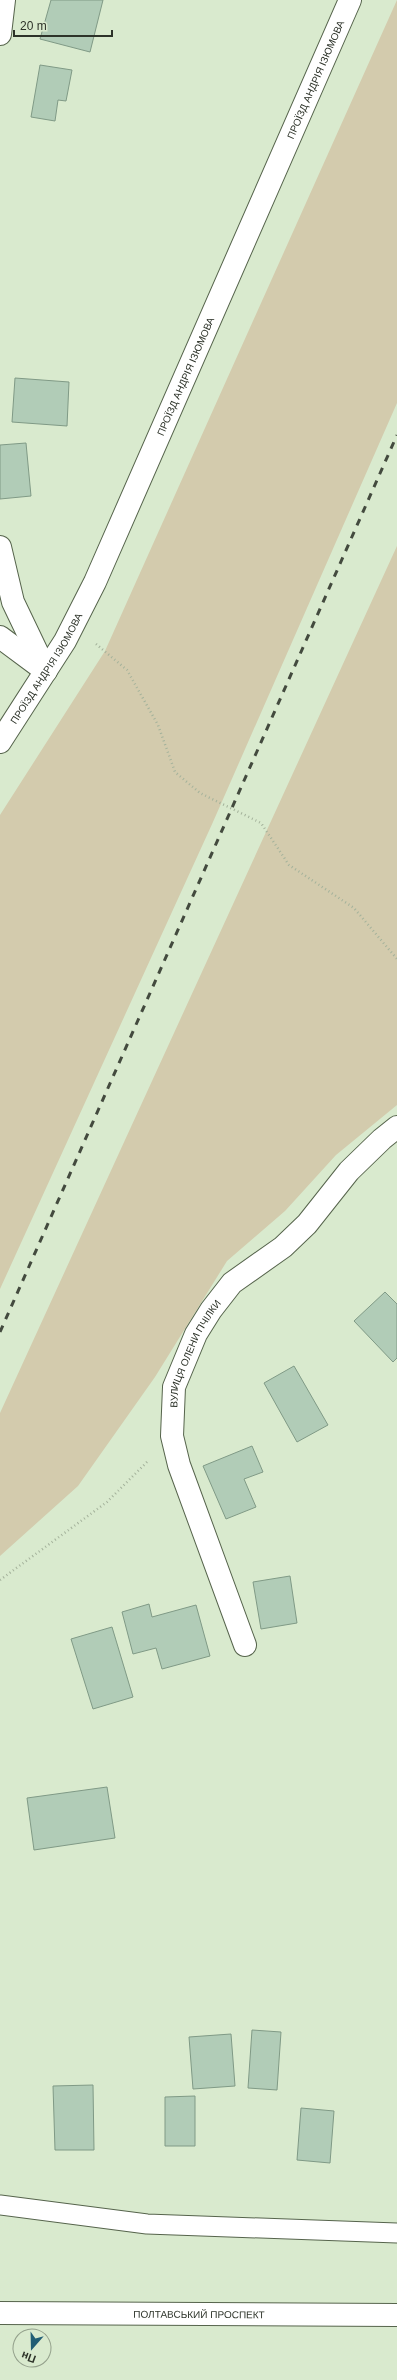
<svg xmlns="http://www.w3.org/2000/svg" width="397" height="2380" viewBox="0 0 397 2380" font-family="Helvetica,sans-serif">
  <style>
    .green { fill: #d3cbad }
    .building { fill: #b1ccb7; stroke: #809a86 }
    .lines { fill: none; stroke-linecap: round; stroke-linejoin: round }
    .lane-casing { stroke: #56644c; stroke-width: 21 }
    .street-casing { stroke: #56644c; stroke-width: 24 }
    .secondary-casing { stroke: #56644c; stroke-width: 24 }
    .highway-casing { stroke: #56644c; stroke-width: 24 }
    .path { stroke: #a4b29b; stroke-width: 2.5; stroke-dasharray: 1 3; stroke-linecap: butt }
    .lane { stroke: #fff; stroke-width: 19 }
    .street { stroke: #fff; stroke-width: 22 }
    .secondary { stroke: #fff; stroke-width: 22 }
    .highway { stroke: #fff; stroke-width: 22 }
    .rail { stroke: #434a3e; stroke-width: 3; stroke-dasharray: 7 7; stroke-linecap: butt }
    .labels { text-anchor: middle; stroke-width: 4; stroke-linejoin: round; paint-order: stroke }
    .street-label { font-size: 10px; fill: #2d3329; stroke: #d9eace }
  </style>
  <rect width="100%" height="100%" fill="#d9eace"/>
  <g class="green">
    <polygon points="397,0 397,403 213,822 0,1289 0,815 105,651"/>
    <polygon points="397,546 397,1105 336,1155 285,1211 227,1261 155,1377 78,1486 0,1556 0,1413"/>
  </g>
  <g class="building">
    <polygon points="51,0 103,0 90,52 40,39"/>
    <polygon points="40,65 72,70 66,101 58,100 55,121 31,117"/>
    <polygon points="15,378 69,382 67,426 12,422"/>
    <polygon points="26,443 31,496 0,499 0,445"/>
    <polygon points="385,1292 397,1304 397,1358 393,1362 354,1321"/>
    <polygon points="294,1366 328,1425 297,1442 264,1383"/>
    <polygon points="252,1446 263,1472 244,1479 256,1507 226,1519 203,1466"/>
    <polygon points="290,1576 297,1623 261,1629 253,1582"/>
    <polygon points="149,1604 152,1617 196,1605 210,1656 162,1669 156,1648 133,1654 122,1612"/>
    <polygon points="112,1627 133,1697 93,1709 71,1639"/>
    <polygon points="107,1787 115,1838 34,1850 27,1798"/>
    <polygon points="252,2030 281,2032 277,2090 248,2088"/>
    <polygon points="231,2034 235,2086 193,2089 189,2037"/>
    <polygon points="93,2085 94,2150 55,2150 53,2086"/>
    <polygon points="195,2096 195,2146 165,2146 165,2097"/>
    <polygon points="301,2108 334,2111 330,2163 297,2160"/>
  </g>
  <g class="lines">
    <defs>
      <polyline id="lane" points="0,2205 147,2224 397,2233"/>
      <g id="street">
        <polyline points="0,34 4,0"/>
        <polyline points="0,547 13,602 46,671"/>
        <polyline points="0,637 43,669"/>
        <path id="s1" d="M245 1645 179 1465 172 1436 174 1387 196 1334 211 1310 232 1283 283 1247 307 1224 349 1171 382 1139 397 1127"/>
      </g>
      <g id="secondary">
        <path id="s2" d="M0 742 65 641 95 582 350 0"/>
      </g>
      <g id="highway">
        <path id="s3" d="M0 2313 397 2315"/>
      </g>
    </defs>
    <use href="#lane" class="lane-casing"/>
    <use href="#street" class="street-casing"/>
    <use href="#secondary" class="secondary-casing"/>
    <use href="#highway" class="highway-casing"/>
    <g class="path">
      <polyline points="96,644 127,670 158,725 175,772 200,793 261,823 289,865 354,908 397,959"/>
      <polyline points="0,1580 107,1502 148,1461"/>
    </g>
    <use href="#lane" class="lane"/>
    <use href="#street" class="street"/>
    <use href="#secondary" class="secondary"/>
    <use href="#highway" class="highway"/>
    <polyline class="rail" points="0,1332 397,435"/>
  </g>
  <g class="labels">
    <g class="street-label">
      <text dy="4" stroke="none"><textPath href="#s2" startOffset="735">ПРОЇЗД АНДРІЯ ІЗЮМОВА</textPath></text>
      <text dy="4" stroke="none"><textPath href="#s2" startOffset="411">ПРОЇЗД АНДРІЯ ІЗЮМОВА</textPath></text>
      <text dy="4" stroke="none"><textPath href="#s2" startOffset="87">ПРОЇЗД АНДРІЯ ІЗЮМОВА</textPath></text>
      <text dy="4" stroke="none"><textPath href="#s1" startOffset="309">ВУЛИЦЯ ОЛЕНИ ПЧІЛКИ</textPath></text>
      <text dy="4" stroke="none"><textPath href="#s3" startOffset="199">ПОЛТАВСЬКИЙ ПРОСПЕКТ</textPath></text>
    </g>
  </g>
  <g transform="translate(32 2348) rotate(200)"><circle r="19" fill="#d9eace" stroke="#94a18c"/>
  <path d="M0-3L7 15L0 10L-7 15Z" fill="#215e75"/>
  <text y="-6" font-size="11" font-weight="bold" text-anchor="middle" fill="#2d3329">Пн</text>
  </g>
  <path d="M14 30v6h98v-6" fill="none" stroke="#2d3329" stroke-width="2"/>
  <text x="20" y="30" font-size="12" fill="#2d3329" stroke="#d9eace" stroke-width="3" paint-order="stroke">20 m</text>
</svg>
